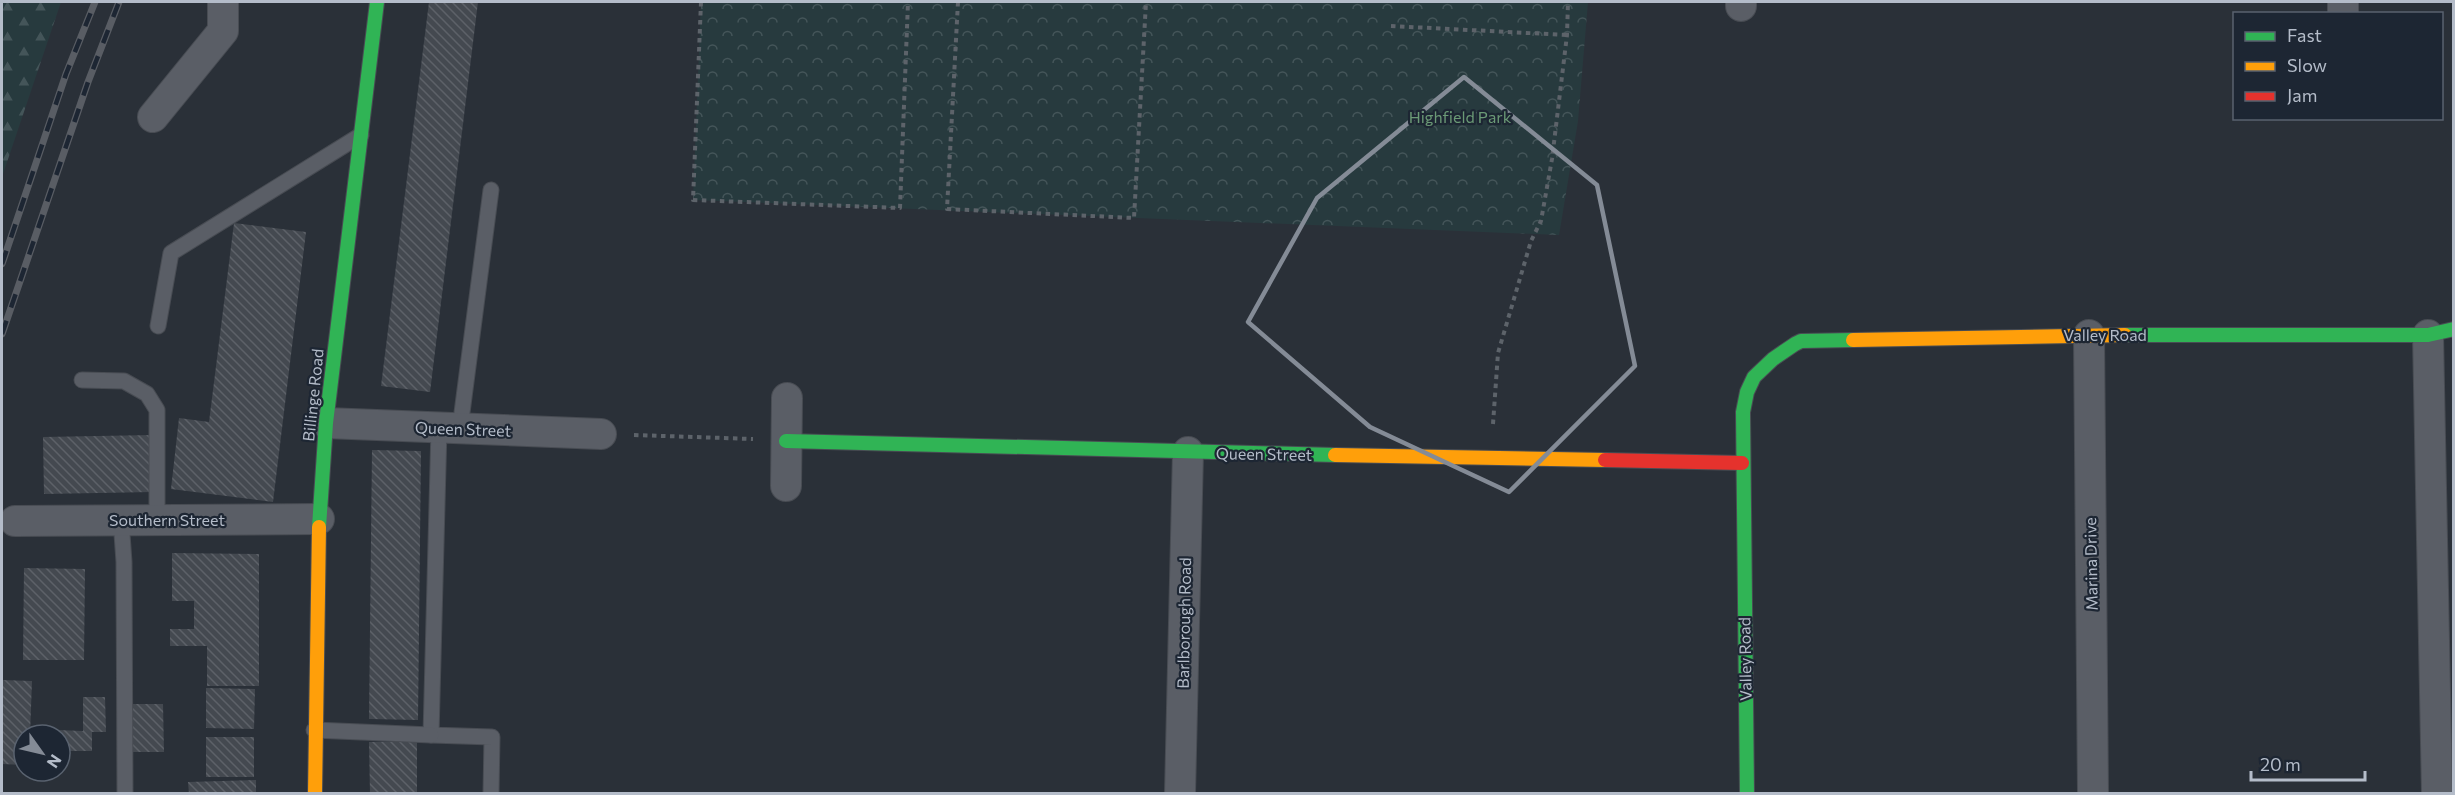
<svg xmlns="http://www.w3.org/2000/svg" width="2455" height="795" viewBox="0 0 2455 795" font-family="Commissioner,sans-serif">
  <style>
    .forest { fill: url(#forest-firs) }
    .park { fill: url(#park-crowns) }
    .building { fill: url(#building-back-hatch) }
    .lines { fill: none; stroke-linecap: round; stroke-linejoin: round }
    .lane-casing { stroke: #484c53; stroke-width: 17 }
    .street-casing { stroke: #484c53; stroke-width: 32 }
    .fast-casing { stroke: #484c53; stroke-width: 16 }
    .slow-casing { stroke: #484c53; stroke-width: 16 }
    .jam-casing { stroke: #484c53; stroke-width: 16 }
    .path { stroke: #5d636a; stroke-width: 4; stroke-dasharray: 4.5 4.5; stroke-linecap: butt }
    .lane { stroke: #5a5e66; stroke-width: 15 }
    .street { stroke: #5a5e66; stroke-width: 30 }
    .fast { stroke: #30b455; stroke-width: 14 }
    .slow { stroke: #ff9f0a; stroke-width: 14 }
    .jam { stroke: #e5322d; stroke-width: 14 }
    .rail-casing { stroke: #595d64; stroke-width: 7 }
    .rail { stroke: #1d2633; stroke-width: 4.5; stroke-dasharray: 14; stroke-linecap: butt }
    .marked { fill: none; stroke: #848b96; stroke-width: 4.5; stroke-linejoin: round }
    .labels { text-anchor: middle; stroke-width: 4.5; stroke-linejoin: round; paint-order: stroke }
    .park-label { font-size: 16px; fill: #6b9a76; stroke: #1d2633 }
    .street-label { font-size: 16px; fill: #b4bcc9; stroke: #1d2633 }
  </style>
  <defs>
    <pattern id="forest-firs" width="22" height="20" patternUnits="userSpaceOnUse" patternTransform="scale(1.5)"><rect width="22" height="20" fill="#273a3e"/><path d="M5 1l3.5 6h-7zM16 11l3.5 6h-7z" fill="#445559"/></pattern>
    <pattern id="park-crowns" width="20" height="18" patternUnits="userSpaceOnUse" patternTransform="scale(1.5)"><rect width="20" height="18" fill="#273a3e"/><path d="M2 6a3 3 0 1 1 6 0M12 15a3 3 0 1 1 6 0" fill="none" stroke="#445559"/></pattern>
    <pattern id="building-back-hatch" width="6" height="6" patternUnits="userSpaceOnUse" patternTransform="scale(1.5)"><rect width="6" height="6" fill="#444950"/><path d="M-1 5l2 2M0 0l6 6M5-1l2 2" fill="none" stroke="#5d6168"/></pattern>
  </defs>
  <rect width="100%" height="100%" fill="#2a3038"/>
  <polygon class="forest" points="2,2 61,2 2,177"/>
  <polygon class="park" points="701,2 1588,2 1578,121 1559,235 693,200"/>
  <g class="building">
    <polygon points="429,2 478,2 430,392 381,386"/>
    <polygon points="234,223 306,232 273,502 171,489 179,418 209,422"/>
    <polygon points="152,435 153,492 44,494 43,437"/>
    <polygon points="372,450 421,451 418,720 369,719"/>
    <polygon points="172,553 259,554 259,686 207,686 207,646 170,646 170,629 194,629 194,601 172,601"/>
    <polygon points="24,568 85,569 84,660 23,660"/>
    <polygon points="2,680 32,681 30,735 24,735 24,765 2,764"/>
    <polygon points="206,688 255,689 254,729 206,728"/>
    <polygon points="83,697 105,697 106,732 92,732 92,751 60,751 58,730 83,731"/>
    <polygon points="133,704 163,704 164,752 133,752"/>
    <rect x="206" y="737" width="48" height="40"/>
    <polygon points="417,741 417,794 370,794 369,742"/>
    <polygon points="256,780 256,794 189,794 188,782"/>
  </g>
  <g class="lines">
    <defs>
      <g id="lane">
        <polyline points="158,326 171,253 361,135"/>
        <polyline points="82,380 124,381 147,394 157,410 157,520"/>
        <polyline points="439,428 431,735 492,737 491,794"/>
        <polyline points="460,428 491,190"/>
        <polyline points="121,520 124,562 125,794"/>
        <polyline points="314,730 431,735"/>
      </g>
      <g id="street">
        <polyline points="1741,2 1741,6"/>
        <polyline points="2343,2 2343,14"/>
        <polyline points="153,117 223,31 223,2"/>
        <polyline points="2089,335 2093,794"/>
        <polyline points="2428,335 2437,794"/>
        <polyline points="326,423 601,434"/>
        <polyline points="786,486 787,398"/>
        <polyline points="15,521 319,519"/>
        <polyline points="1180,794 1188,452"/>
      </g>
      <g id="fast">
        <polyline points="2125,335 2428,335 2454,329"/>
        <polyline points="786,441 1335,455"/>
        <polyline points="319,527 326,423 377,2"/>
        <polyline points="1747,794 1743,412 1747,392 1754,377 1773,359 1795,344 1801,341 1853,340"/>
      </g>
      <g id="slow">
        <polyline points="1853,340 2125,335"/>
        <polyline points="1335,455 1605,460"/>
        <polyline points="315,794 319,527"/>
      </g>
      <polyline id="jam" points="1605,460 1742,463"/>
    </defs>
    <use href="#lane" class="lane-casing"/>
    <use href="#street" class="street-casing"/>
    <use href="#fast" class="fast-casing"/>
    <use href="#slow" class="slow-casing"/>
    <use href="#jam" class="jam-casing"/>
    <g class="path">
      <polyline points="701,2 693,200 900,208 908,2"/>
      <polyline points="958,2 947,209 1134,218 1146,2"/>
      <polyline points="1391,26 1567,35"/>
      <polyline points="1493,424 1498,353 1531,241 1541,221 1552,159 1567,35 1568,2"/>
      <polyline points="634,435 753,439"/>
    </g>
    <use href="#lane" class="lane"/>
    <use href="#street" class="street"/>
    <use href="#fast" class="fast"/>
    <use href="#slow" class="slow"/>
    <use href="#jam" class="jam"/>
    <defs>
      <g id="rail">
        <polyline points="2,264 66,74 95,2"/>
        <polyline points="2,334 88,82 119,2"/>
      </g>
    </defs>
    <use href="#rail" class="rail-casing"/>
    <use href="#rail" class="rail"/>
  </g>
  <path class="marked" d="M1464 77 1597 185 1635 366 1509 492 1370 427 1248 322 1317 198Z"/>
  <g class="labels">
    <g class="park-label">
      <text x="1460" y="123">Highfield Park</text>
    </g>
    <g class="street-label">
      <text x="2105" y="341">Valley Road</text>
      <text transform="translate(313 395) rotate(-84)" y="6">Billinge Road</text>
      <text transform="translate(463 429) rotate(2)" y="6">Queen Street</text>
      <text transform="translate(1264 454) rotate(1)" y="6">Queen Street</text>
      <text x="167" y="526">Southern Street</text>
      <text transform="translate(2091 564) rotate(-91)" y="6">Marina Drive</text>
      <text transform="translate(1184 623) rotate(-89)" y="6">Barlborough Road</text>
      <text transform="translate(1745 659) rotate(-91)" y="6">Valley Road</text>
    </g>
  </g>
  <rect width="2455" height="795" fill="none" stroke="#b4bcc9" stroke-width="6"/>
  <rect x="2233" y="12" width="210" height="108" fill="#1d2633" stroke="#59626f" stroke-width="1.5"/>
  <rect x="2245" y="32" width="30" height="9" fill="#30b455" stroke="#59626f" stroke-width="1.5"/>
  <text x="2287" y="42" font-size="18" fill="#b4bcc9">Fast</text>
  <rect x="2245" y="62" width="30" height="9" fill="#ff9f0a" stroke="#59626f" stroke-width="1.5"/>
  <text x="2287" y="72" font-size="18" fill="#b4bcc9">Slow</text>
  <rect x="2245" y="92" width="30" height="9" fill="#e5322d" stroke="#59626f" stroke-width="1.5"/>
  <text x="2287" y="102" font-size="18" fill="#b4bcc9">Jam</text>
  <g transform="translate(42 753) rotate(124)"><circle r="28" fill="#1d2633" stroke="#59626f" stroke-width="1.5"/>
  <path d="M0-4.5L10 22L0 15L-10 22Z" fill="#848b96"/>
  <text y="-9" font-size="16" font-weight="bold" text-anchor="middle" fill="#b4bcc9">N</text>
  </g>
  <path d="M2251 771v9h114v-9" fill="none" stroke="#b4bcc9" stroke-width="3"/>
  <text x="2260" y="771" font-size="18" fill="#b4bcc9" stroke="#1d2633" stroke-width="4.5" paint-order="stroke">20 m</text>
</svg>
